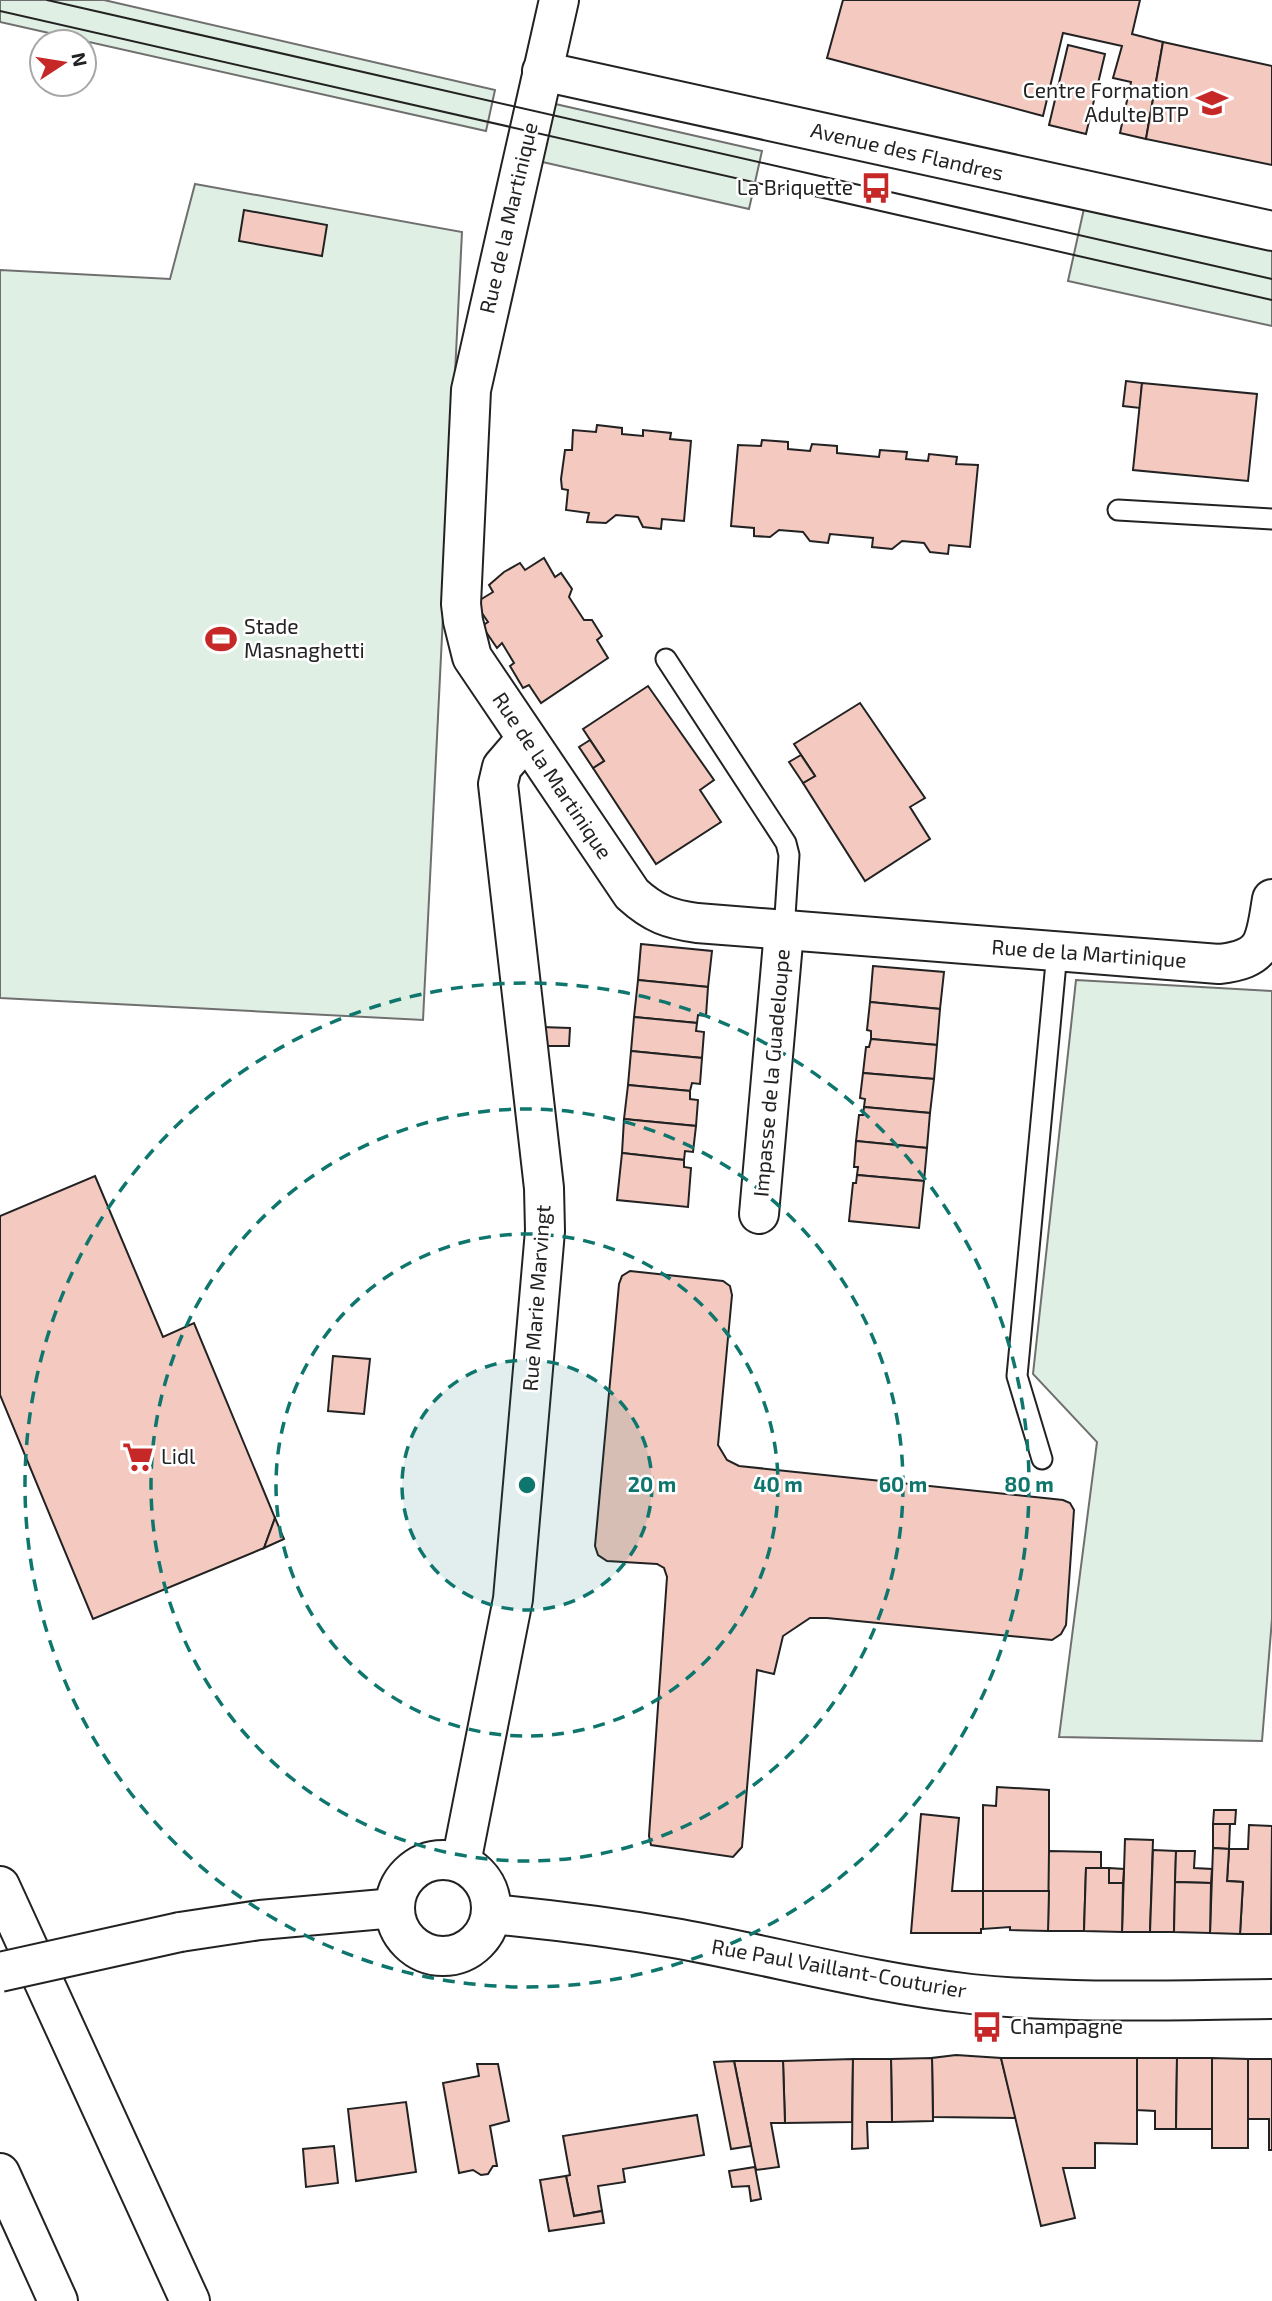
<svg xmlns="http://www.w3.org/2000/svg" width="1272" height="2301" viewBox="0 0 1272 2301" font-family="'Exo 2',sans-serif">
  <style>
    .green { fill: #e0efe3; stroke: #6f6f6f; stroke-width: 2 }
    .building { fill: #f3c9c0; stroke: #222; stroke-width: 2 }
    .lines { fill: none; stroke-linecap: round; stroke-linejoin: round }
    .service-casing { stroke: #222; stroke-width: 23 }
    .minor-casing { stroke: #222; stroke-width: 42 }
    .tertiary-casing { stroke: #222; stroke-width: 42 }
    .motorway-casing { stroke: #222; stroke-width: 42 }
    .service { stroke: #fff; stroke-width: 19 }
    .minor { stroke: #fff; stroke-width: 38 }
    .tertiary { stroke: #fff; stroke-width: 38 }
    .motorway { stroke: #fff; stroke-width: 38 }
    .tram { stroke: #222; stroke-width: 2 }
    .tertiary-bridge-casing { stroke: #222; stroke-width: 42; stroke-linecap: butt }
    .tertiary-bridge { stroke: #fff; stroke-width: 38 }
    .ring { fill: none; stroke: #0f766e; stroke-width: 3.5; stroke-dasharray: 12 9 }
    .labels { text-anchor: middle; stroke-width: 5; stroke-linejoin: round; paint-order: stroke }
    .poi-label { font-size: 21px; fill: #222; stroke: #fff; text-anchor: start }
    .street-label { font-size: 21px; fill: #222; stroke: #fff }
    .centre { fill: #0f766e; stroke: #fff; stroke-width: 3.5 }
    .ring-label { font-size: 21px; text-anchor: middle; font-weight: bold; fill: #0f766e; stroke: #fff; stroke-width: 5; stroke-linejoin: round; paint-order: stroke }
  </style>
  <rect width="100%" height="100%" fill="#fff"/>
  <g class="green">
    <polygon points="0,0 104,0 495,90 486,131 0,22"/>
    <polygon points="551,103 762,151 749,209 538,161"/>
    <polygon points="195,184 462,232 423,1020 0,998 0,270 170,279"/>
    <polygon points="1085,204 1272,245 1272,326 1068,281"/>
    <polygon points="1076,980 1272,991 1272,1619 1262,1741 1059,1737 1097,1442 1033,1374"/>
  </g>
  <g class="building">
    <polygon points="843,0 1140,0 1132,34 1163,42 1146,139 1120,133 1131,82 1113,78 1122,46 1063,33 1043,116 827,58"/>
    <polygon points="1163,42 1272,66 1272,165 1146,139"/>
    <polygon points="1068,45 1105,54 1086,134 1049,125"/>
    <polygon points="244,210 327,225 322,256 239,241"/>
    <polygon points="1126,381 1142,383 1140,408 1123,406"/>
    <polygon points="1142,383 1257,394 1248,481 1133,470"/>
    <polygon points="597,425 622,428 622,434 643,436 643,430 671,433 670,439 691,441 684,521 662,519 661,529 643,527 638,517 616,515 606,523 587,522 589,513 566,510 568,490 562,489 561,479 565,450 572,450 573,430 596,432"/>
    <polygon points="762,440 788,442 788,449 810,451 812,444 837,446 837,453 879,457 880,450 907,452 906,459 928,461 929,454 957,457 956,464 978,465 970,547 949,545 948,554 930,552 924,543 902,541 892,549 872,547 873,538 830,534 828,543 810,541 803,532 779,530 770,537 754,536 754,528 731,526 738,445 761,446"/>
    <polygon points="544,558 555,577 561,573 572,589 569,597 584,620 592,620 602,636 597,640 608,658 541,703 529,685 523,688 510,666 514,663 502,643 497,648 482,626 488,622 475,603 493,592 489,585 504,572 520,563 525,570"/>
    <polygon points="648,686 714,780 700,790 721,822 656,864 593,768 604,761 583,729"/>
    <polygon points="860,703 925,798 910,807 930,839 865,881 803,783 815,776 794,744"/>
    <polygon points="590,740 604,761 593,768 579,747"/>
    <polygon points="801,755 815,776 803,783 789,762"/>
    <polygon points="641,944 712,951 708,987 638,980"/>
    <polygon points="873,966 944,972 940,1009 870,1002"/>
    <polygon points="638,980 708,987 706,1016 698,1015 697,1023 634,1017"/>
    <polygon points="870,1002 940,1009 937,1045 871,1039 871,1031 867,1030"/>
    <polygon points="634,1017 697,1023 696,1031 704,1032 702,1058 631,1051"/>
    <polygon points="541,1027 570,1028 569,1046 541,1046"/>
    <polygon points="871,1039 937,1045 934,1079 863,1073 866,1047 869,1047"/>
    <polygon points="631,1051 702,1058 700,1084 692,1083 690,1091 628,1085"/>
    <polygon points="863,1073 934,1079 930,1113 864,1107 865,1099 860,1098"/>
    <polygon points="628,1085 690,1091 690,1099 698,1100 696,1126 624,1119"/>
    <polygon points="864,1107 930,1113 927,1148 856,1141 859,1115 863,1115"/>
    <polygon points="624,1119 696,1126 693,1152 685,1151 684,1160 622,1153"/>
    <polygon points="856,1141 927,1148 924,1181 857,1175 858,1167 854,1167"/>
    <polygon points="622,1153 684,1160 684,1167 691,1168 688,1207 617,1200"/>
    <polygon points="857,1175 924,1181 919,1228 849,1221 853,1183 856,1183"/>
    <polygon points="95,1176 163,1337 194,1323 275,1518 264,1548 93,1619 0,1395 0,1216"/>
    <polygon points="630,1271 723,1281 730,1286 732,1295 718,1445 727,1460 739,1466 1063,1500 1070,1503 1074,1510 1066,1625 1061,1634 1052,1640 827,1618 810,1618 783,1636 774,1674 757,1670 742,1847 733,1857 651,1845 649,1836 667,1577 664,1568 657,1564 607,1561 598,1555 595,1546 619,1284 622,1276"/>
    <polygon points="333,1356 370,1359 364,1414 328,1411"/>
    <polygon points="275,1518 284,1539 264,1548"/>
    <polygon points="997,1787 1049,1790 1049,1891 983,1891 983,1805 996,1806"/>
    <polygon points="1214,1810 1236,1810 1235,1824 1213,1824"/>
    <polygon points="921,1814 959,1818 952,1891 983,1891 983,1929 981,1929 981,1933 911,1933"/>
    <polygon points="1213,1824 1230,1824 1229,1849 1213,1848"/>
    <polygon points="1249,1825 1272,1826 1271,1934 1240,1934 1243,1882 1227,1881 1229,1849 1248,1849"/>
    <polygon points="1125,1839 1153,1840 1150,1932 1122,1932"/>
    <polygon points="1213,1848 1229,1849 1227,1881 1243,1882 1240,1934 1210,1933"/>
    <polygon points="1153,1850 1176,1851 1174,1932 1150,1932"/>
    <polygon points="1049,1851 1101,1852 1101,1868 1086,1868 1084,1931 1048,1931"/>
    <polygon points="1176,1851 1195,1851 1194,1868 1212,1869 1211,1883 1175,1882"/>
    <polygon points="1086,1868 1109,1868 1109,1883 1123,1883 1122,1932 1084,1931"/>
    <polygon points="1109,1868 1124,1869 1123,1883 1109,1883"/>
    <polygon points="1175,1882 1211,1883 1210,1933 1174,1932"/>
    <polygon points="983,1891 1049,1891 1048,1931 1010,1930 1010,1927 983,1929"/>
    <polygon points="956,2055 1001,2058 1016,2118 933,2117 932,2058"/>
    <polygon points="932,2058 933,2121 892,2122 891,2059"/>
    <polygon points="1001,2058 1137,2058 1137,2144 1095,2143 1095,2168 1063,2168 1075,2218 1041,2226"/>
    <polygon points="1137,2058 1177,2058 1176,2129 1155,2129 1155,2111 1137,2110"/>
    <polygon points="1177,2058 1212,2058 1212,2129 1176,2129"/>
    <polygon points="1212,2058 1248,2059 1248,2148 1212,2148"/>
    <polygon points="853,2059 852,2122 785,2123 783,2061"/>
    <polygon points="853,2059 891,2059 892,2122 867,2122 868,2148 852,2149"/>
    <polygon points="1248,2059 1272,2059 1272,2150 1269,2150 1269,2119 1248,2119"/>
    <polygon points="734,2061 783,2061 785,2123 771,2123 779,2167 756,2170"/>
    <polygon points="734,2061 751,2146 731,2149 714,2062"/>
    <polygon points="477,2064 498,2064 509,2121 490,2126 497,2166 493,2166 488,2174 481,2175 473,2170 459,2173 443,2083 479,2076"/>
    <polygon points="406,2102 416,2172 356,2181 348,2109"/>
    <polygon points="697,2115 704,2155 623,2169 625,2182 598,2186 602,2211 574,2216 566,2176 570,2175 563,2136"/>
    <polygon points="334,2146 338,2183 306,2187 303,2149"/>
    <polygon points="755,2167 761,2199 751,2201 749,2186 732,2187 729,2171"/>
    <polygon points="566,2176 574,2216 602,2211 604,2223 549,2231 540,2180"/>
  </g>
  <g class="lines">
    <defs>
      <g id="service">
        <polyline points="1118,510 1272,519"/>
        <polyline points="666,659 786,843 789,855 784,931"/>
        <polyline points="1042,1459 1017,1376 1057,952"/>
      </g>
      <g id="minor">
        <path d="M559 0 471 390 461 604 463 621 472 657 632 894C654 914 669 919 697 923L1219 964C1267 959 1265 940 1272 899"/>
        <polyline points="542,71 1272,231"/>
        <polyline points="759,1214 784,931"/>
        <polyline points="461,1863 513,1599 545,1231 544,1188 498,784 502,767 526,739"/>
      </g>
      <g id="tertiary">
        <circle cx="443" cy="1908" r="48"/>
        <path d="M491 1914C555 1920 618 1928 680 1939 777 1957 873 1983 971 1994 1071 2004 1172 2000 1272 1999"/>
        <polyline points="180,1932 260,1920 395,1908"/>
      </g>
      <g id="motorway">
        <polyline points="0,1886 190,2301"/>
        <polyline points="0,2173 58,2301"/>
      </g>
    </defs>
    <use href="#service" class="service-casing"/>
    <use href="#minor" class="minor-casing"/>
    <use href="#tertiary" class="tertiary-casing"/>
    <use href="#motorway" class="motorway-casing"/>
    <use href="#service" class="service"/>
    <use href="#minor" class="minor"/>
    <use href="#tertiary" class="tertiary"/>
    <use href="#motorway" class="motorway"/>
    <g class="tram">
      <polyline points="47,0 1272,279"/>
      <polyline points="0,11 1272,300"/>
    </g>
    <defs>
      <polyline id="tertiary-bridge" points="0,1972 180,1932"/>
    </defs>
    <use href="#tertiary-bridge" class="tertiary-bridge-casing"/>
    <use href="#tertiary-bridge" class="tertiary-bridge"/>
  </g>
  <circle cx="527" cy="1485" r="125" fill="#0f766e" fill-opacity=".12"/>
  <g class="ring">
    <circle cx="527" cy="1485" r="125"/>
    <circle cx="527" cy="1485" r="251"/>
    <circle cx="527" cy="1485" r="376"/>
    <circle cx="527" cy="1485" r="502"/>
  </g>
  <defs>
    <symbol id="university-bare" viewBox="-9 -9 18 18"><path d="M0-5L7-2L0 1L-7-2ZM-4 1L0 2.5L4 1V4Q0 6-4 4Z" fill="#c62828" stroke="#fff" stroke-width="2.5" paint-order="stroke"/></symbol>
    <symbol id="bus-bare" viewBox="-9 -9 18 18"><path d="M-5-6H5V4H4V6H2V4H-2V6H-4V4H-5ZM-3.5-4V0h7V-4ZM-3.5 1.2v1.5H-2V1.2ZM2 1.2v1.5H3.5V1.2Z" fill="#c62828" stroke="#fff" stroke-width="2.5" paint-order="stroke"/></symbol>
    <symbol id="stadium-bare" viewBox="-9 -9 18 18"><path d="M0-5a6.5 5 0 1 0 0 10a6.5 5 0 1 0 0-10ZM-3.5-1.8h7v3.6h-7Z" fill="#c62828" stroke="#fff" stroke-width="2.5" paint-order="stroke"/></symbol>
    <symbol id="supermarket-bare" viewBox="-9 -9 18 18"><path d="M-6-5.5h2.5l.6 2H6L4.5 2H-2.5L-4.4-4H-6ZM-1.5 3.2a1.3 1.3 0 1 0 .1 0ZM3 3.2a1.3 1.3 0 1 0 .1 0Z" fill="#c62828" stroke="#fff" stroke-width="2.5" paint-order="stroke"/></symbol>
  </defs>
  <g fill-rule="evenodd">
    <use href="#university-bare" x="1190" y="81" width="44" height="44"/>
    <use href="#bus-bare" x="854" y="166" width="44" height="44"/>
    <use href="#stadium-bare" x="199" y="617" width="44" height="44"/>
    <use href="#supermarket-bare" x="116" y="1435" width="44" height="44"/>
    <use href="#bus-bare" x="965" y="2005" width="44" height="44"/>
  </g>
  <g class="labels">
    <g class="poi-label">
      <text x="1189" y="98" text-anchor="end">Centre Formation<tspan x="1189" dy="24">Adulte BTP</tspan></text>
      <text x="853" y="195" text-anchor="end">La Briquette</text>
      <text x="244" y="634">Stade<tspan x="244" dy="24">Masnaghetti</tspan></text>
      <text x="161" y="1464">Lidl</text>
      <text x="1010" y="2034">Champagne</text>
    </g>
    <g class="street-label">
      <text transform="translate(907 152) rotate(13)" y="7">Avenue des Flandres</text>
      <text transform="translate(509 218) rotate(-77)" y="7">Rue de la Martinique</text>
      <text transform="translate(552 776) rotate(56)" y="7">Rue de la Martinique</text>
      <text transform="translate(1089 954) rotate(4)" y="7">Rue de la Martinique</text>
      <text transform="translate(772 1073) rotate(-85)" y="7">Impasse de la Guadeloupe</text>
      <text transform="translate(537 1298) rotate(-86)" y="7">Rue Marie Marvingt</text>
      <text transform="translate(839 1969) rotate(10)" y="7">Rue Paul Vaillant-Couturier</text>
    </g>
  </g>
  <circle cx="527" cy="1485" r="10" class="centre"/>
  <g class="ring-label">
    <text x="652" y="1492">20 m</text>
    <text x="778" y="1492">40 m</text>
    <text x="903" y="1492">60 m</text>
    <text x="1029" y="1492">80 m</text>
  </g>
  <g transform="translate(63 63) rotate(78)"><circle r="33" fill="#ffffff" stroke="#a7a7a7" stroke-width="2"/>
  <path d="M0-5L12 26L0 18L-12 26Z" fill="#c62828"/>
  <text y="-10" font-size="19" font-weight="bold" text-anchor="middle" fill="#222222">N</text>
  </g>
</svg>
